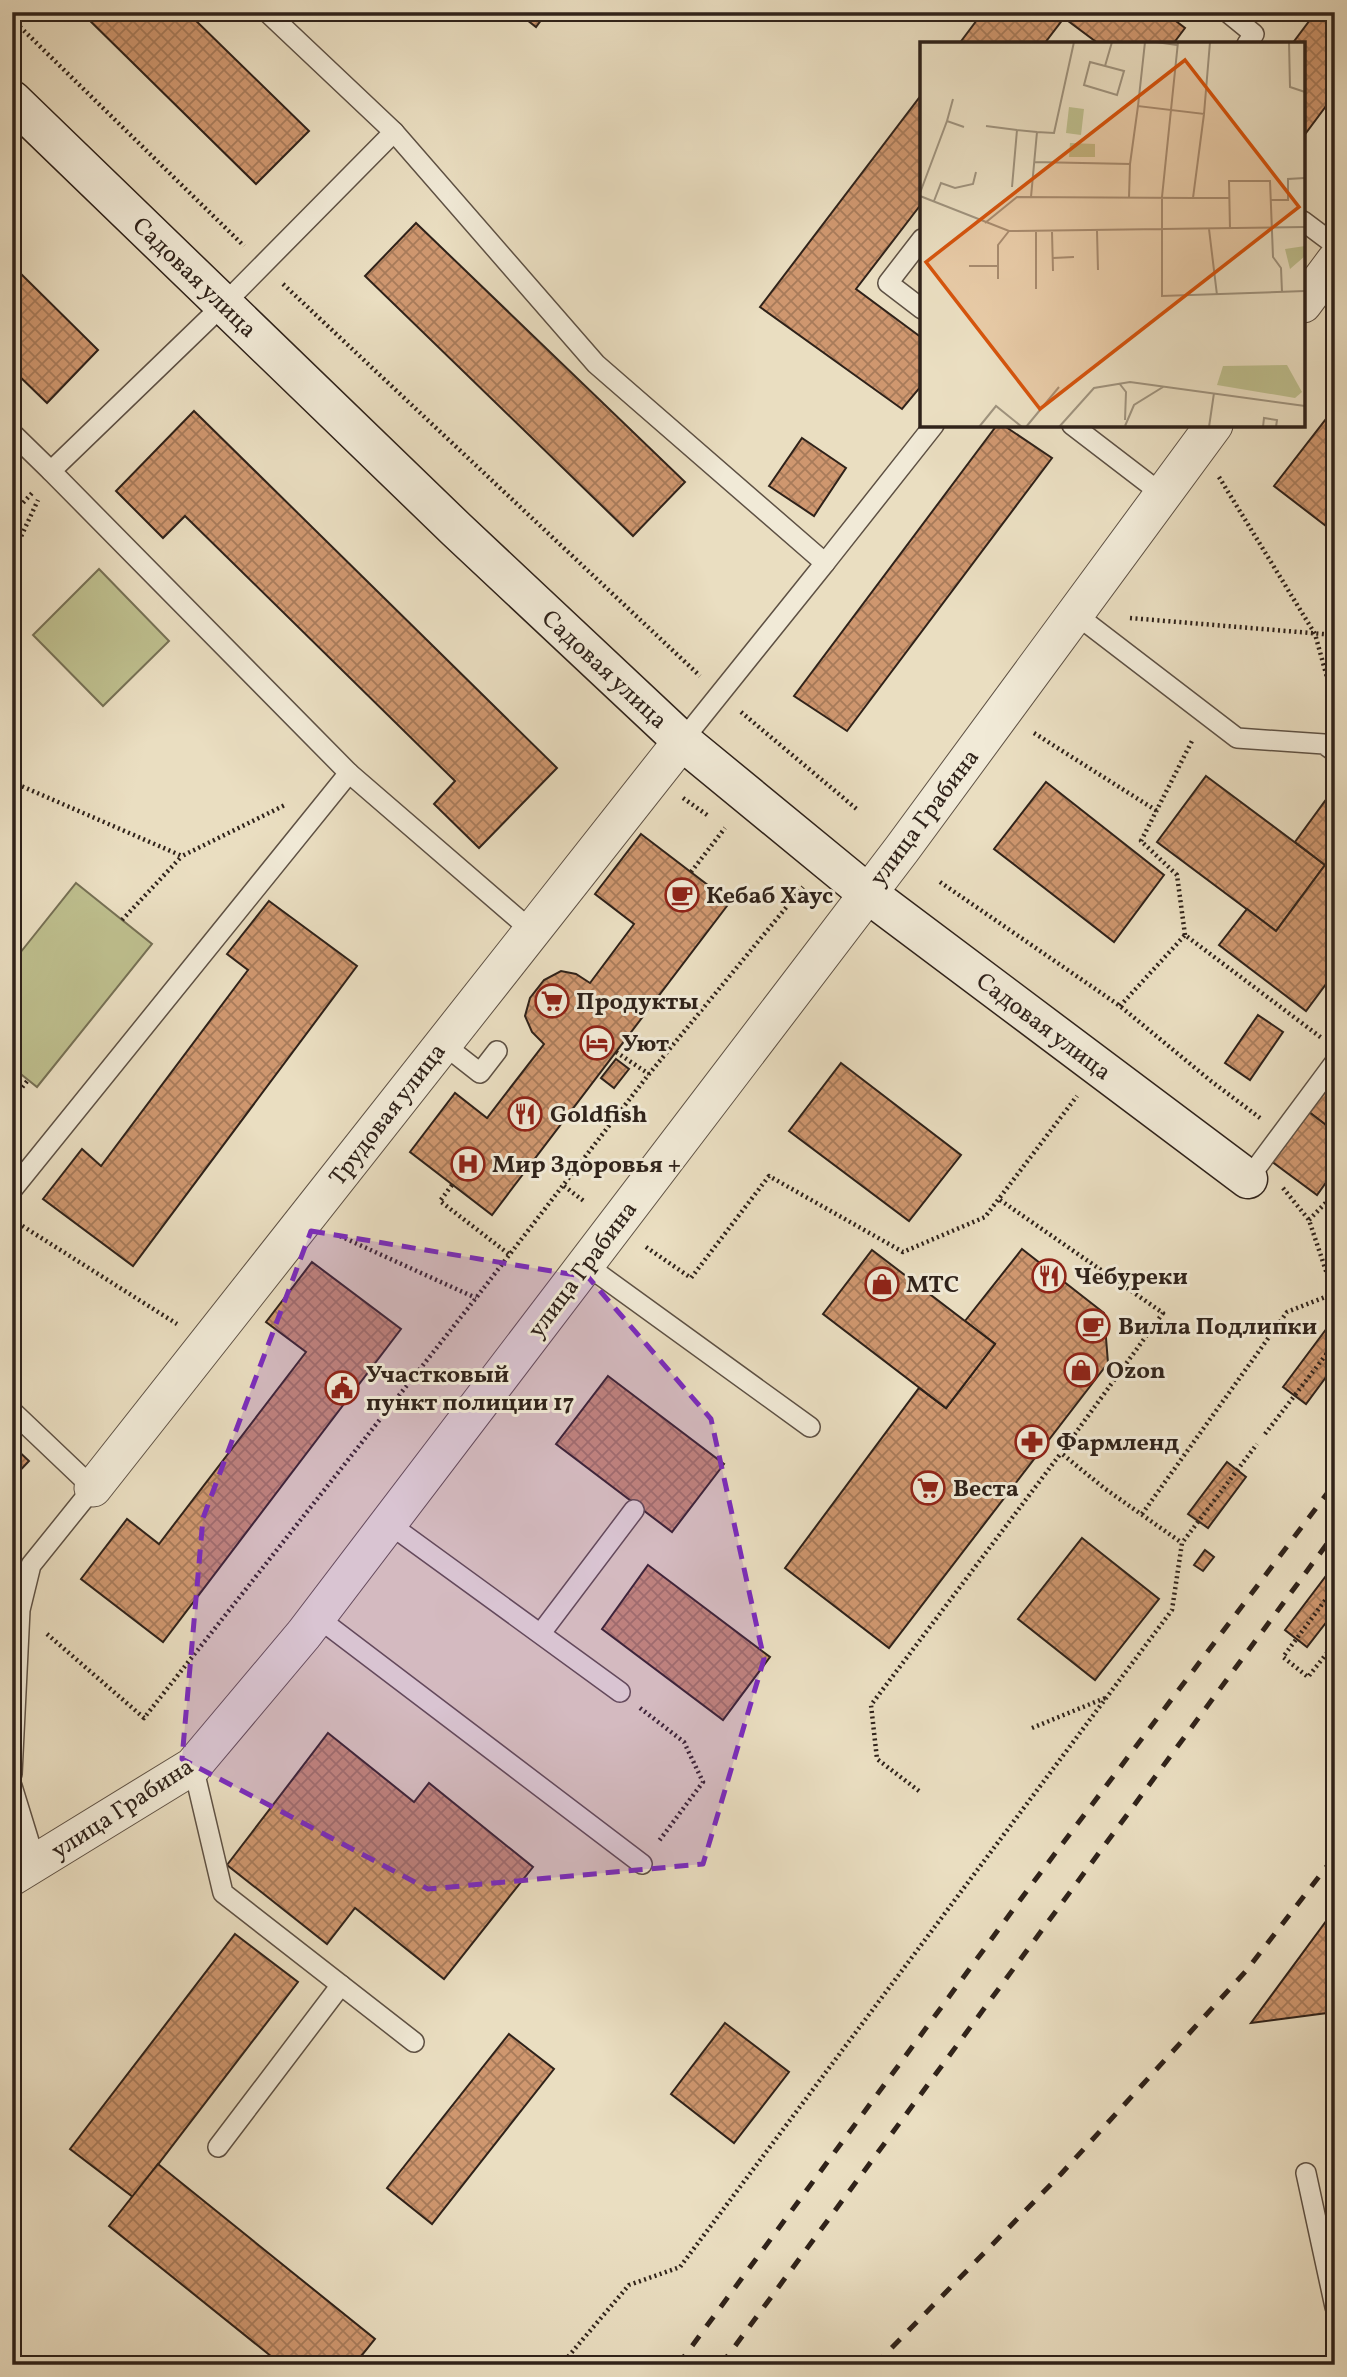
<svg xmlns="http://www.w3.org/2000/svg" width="1347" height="2377" viewBox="0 0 1347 2377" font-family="Vollkorn,serif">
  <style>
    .green { fill: #bebf8e; stroke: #767054; stroke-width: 2 }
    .building { fill: url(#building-cross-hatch); stroke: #2f221a; stroke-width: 2 }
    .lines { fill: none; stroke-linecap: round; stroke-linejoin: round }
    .lane-casing { stroke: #5e5144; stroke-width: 22 }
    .street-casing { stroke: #5e5144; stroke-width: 39 }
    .secondary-casing { stroke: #2f221a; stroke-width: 41 }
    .path { stroke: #2f221a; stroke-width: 4.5; stroke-dasharray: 2 3.5; stroke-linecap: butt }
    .lane { stroke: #f1ead7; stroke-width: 19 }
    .street { stroke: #f1ead7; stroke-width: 37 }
    .secondary { stroke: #f1ead7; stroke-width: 38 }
    .rail { stroke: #2f221a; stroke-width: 5; stroke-dasharray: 12 12; stroke-linecap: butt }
    .marked { fill: #7b2cbf; fill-opacity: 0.2; stroke: #7b2cbf; stroke-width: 5; stroke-dasharray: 14 9; stroke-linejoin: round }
    .labels { text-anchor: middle; stroke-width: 6; stroke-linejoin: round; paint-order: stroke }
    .street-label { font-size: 24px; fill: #2f221a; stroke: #f1ead7 }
    .poi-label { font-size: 24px; font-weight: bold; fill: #2f221a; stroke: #f1ead7; text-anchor: start }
    .inset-road { fill: none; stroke: #9f937e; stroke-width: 2 }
    .view { fill: #d6540d; fill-opacity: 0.15; stroke: #d6540d; stroke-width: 3.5 }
    .inset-edge { fill: none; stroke: #2f221a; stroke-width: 3.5 }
  </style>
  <defs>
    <pattern id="building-cross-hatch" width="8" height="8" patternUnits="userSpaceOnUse" patternTransform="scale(1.75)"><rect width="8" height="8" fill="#cf976f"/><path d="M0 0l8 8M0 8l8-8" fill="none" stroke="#a87b5a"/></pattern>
  </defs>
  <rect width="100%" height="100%" fill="#eadec1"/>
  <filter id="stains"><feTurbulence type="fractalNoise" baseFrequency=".00286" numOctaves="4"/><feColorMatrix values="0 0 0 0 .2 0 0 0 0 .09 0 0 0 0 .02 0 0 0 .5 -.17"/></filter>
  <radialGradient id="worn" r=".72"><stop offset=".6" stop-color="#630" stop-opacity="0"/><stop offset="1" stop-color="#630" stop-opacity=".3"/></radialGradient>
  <g class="green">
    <polygon points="99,569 169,641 103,706 33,635"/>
    <polygon points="76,883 152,944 37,1087 12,1067 12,963"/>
  </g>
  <g class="building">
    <polygon points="81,12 187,12 309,131 256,184"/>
    <polygon points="517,12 547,12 536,27"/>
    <polygon points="983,12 1164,12 1185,28 1173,44 1099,44 1064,18 1044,44 959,44"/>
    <polygon points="1316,12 1335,12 1335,94 1303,137 1303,44 1292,44"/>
    <polygon points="922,94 922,203 856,289 922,338 922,385 902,409 760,307"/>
    <polygon points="416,223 685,482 633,536 365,276"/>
    <polygon points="12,265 98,350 47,403 12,369"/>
    <polygon points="194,411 557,768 479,848 434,804 455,781 185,516 163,538 116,491"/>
    <polygon points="1326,419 1335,426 1335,533 1274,486"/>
    <polygon points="997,425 1003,425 1052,458 847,731 794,696"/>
    <polygon points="802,438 846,468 814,516 769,486"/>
    <polygon points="1206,776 1325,865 1276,931 1157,842"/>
    <polygon points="1046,782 1164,875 1114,942 994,849"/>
    <polygon points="1325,801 1335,808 1335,972 1306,1011 1219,945 1247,909 1276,931 1325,865 1295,842"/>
    <polygon points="641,834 730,902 492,1215 410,1152 455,1093 487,1118 544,1044 532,1032 525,1016 530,998 544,980 561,971 576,974 590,983 634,924 595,894"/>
    <polygon points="269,901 357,966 133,1266 43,1199 82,1149 101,1166 248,970 227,954"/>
    <polygon points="1258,1015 1283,1032 1250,1080 1225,1063"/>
    <polygon points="616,1059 629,1069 614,1088 601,1078"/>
    <polygon points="841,1063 961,1155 909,1221 789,1131"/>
    <polygon points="1335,1079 1335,1132 1309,1112"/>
    <polygon points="1309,1112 1335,1132 1335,1170 1317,1195 1271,1161"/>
    <polygon points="1022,1249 1104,1313 1108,1363 889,1648 785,1568 919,1388 946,1408 995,1344 965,1321"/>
    <polygon points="872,1250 995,1344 946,1408 823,1314"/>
    <polygon points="312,1262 401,1329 163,1642 81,1579 127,1519 159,1544 306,1352 266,1322"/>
    <polygon points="1327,1328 1335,1333 1335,1365 1306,1404 1283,1387"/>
    <polygon points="608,1376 724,1464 672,1532 556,1444"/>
    <polygon points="12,1445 29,1461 12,1479"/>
    <polygon points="1227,1462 1246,1477 1208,1528 1188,1514"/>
    <polygon points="1082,1538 1159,1599 1095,1680 1018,1619"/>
    <polygon points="1205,1550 1214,1557 1203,1571 1194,1565"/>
    <polygon points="1335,1564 1335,1611 1307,1647 1285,1630"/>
    <polygon points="648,1565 770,1657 723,1720 602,1629"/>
    <polygon points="328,1733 414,1802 429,1783 533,1867 444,1979 355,1908 327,1944 227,1865"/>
    <polygon points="1335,1909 1335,2002 1327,2013 1251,2023"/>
    <polygon points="235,1934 298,1982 133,2197 70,2149"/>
    <polygon points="725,2023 789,2072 734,2143 671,2094"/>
    <polygon points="509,2034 554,2069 432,2224 387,2188"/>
    <polygon points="158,2164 375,2339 354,2365 282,2365 109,2226"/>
  </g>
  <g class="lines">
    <defs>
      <g id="lane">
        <polyline points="267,12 394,132 224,304 51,471 349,773"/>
        <polyline points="1227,12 1254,34 1247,44"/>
        <polyline points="394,132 596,364 825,563 682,741"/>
        <polyline points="1303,221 1335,245"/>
        <polyline points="922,239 888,283 922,309"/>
        <polyline points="1072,425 1162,494"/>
        <polyline points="12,433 51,471"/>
        <polyline points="825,563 934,425"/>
        <polyline points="1074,613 1237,738 1324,744 1335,752"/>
        <polyline points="443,1044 480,1073 497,1051"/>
        <polyline points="1248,1179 1335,1062"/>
        <polyline points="12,1190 349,773 532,931"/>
        <polyline points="585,1264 810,1427"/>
        <polyline points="12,1411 93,1488 31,1565 20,1610 12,1774"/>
        <polyline points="388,1523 620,1692"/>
        <polyline points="317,1617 642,1864"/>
        <polyline points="541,1633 634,1510"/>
        <polyline points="193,1766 223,1893 414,2042"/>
        <polyline points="12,1786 36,1864"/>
        <polyline points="218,2147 341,1985"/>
        <polyline points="1306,2173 1335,2307"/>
      </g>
      <g id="street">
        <polyline points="1303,304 1335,261"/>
        <polyline points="93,1488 682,741"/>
        <polyline points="12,1877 193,1766 304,1634 902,849 1214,425"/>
      </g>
      <polyline id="secondary" points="12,100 457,530 682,741 867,893 1248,1179"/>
    </defs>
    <use href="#lane" class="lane-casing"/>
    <use href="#street" class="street-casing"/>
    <use href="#secondary" class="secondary-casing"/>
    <g class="path">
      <polyline points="12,19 244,246"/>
      <polyline points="283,284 700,676"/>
      <polyline points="1219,477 1315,634 1335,706"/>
      <polyline points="12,515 32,493"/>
      <polyline points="12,556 38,500"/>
      <polyline points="1130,618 1335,635"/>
      <polyline points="741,712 859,811"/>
      <polyline points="1034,733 1157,811"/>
      <polyline points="12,782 182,856 285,805"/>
      <polyline points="683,798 710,817"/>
      <polyline points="691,872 725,828"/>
      <polyline points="940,882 1120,1006 1211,1081 1260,1118"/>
      <polyline points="122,920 182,856"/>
      <polyline points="1185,935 1177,875 1141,841 1193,739"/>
      <polyline points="1120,1006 1185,935 1323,1039"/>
      <polyline points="616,1052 649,1074"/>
      <polyline points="12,1100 28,1080"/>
      <polyline points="452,1185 440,1201 510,1255"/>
      <polyline points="564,1186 585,1202"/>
      <polyline points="1283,1188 1309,1220 1334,1295"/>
      <polyline points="1000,1200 1163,1313 1061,1453 1104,1488 1182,1543"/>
      <polyline points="13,1220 177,1324"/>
      <polyline points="1309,1220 1335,1193"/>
      <polyline points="340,1236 476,1298"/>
      <polyline points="646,1247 691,1278 769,1176 903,1252 985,1217 1077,1096"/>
      <polyline points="1265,1434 1335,1343"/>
      <polyline points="1142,1514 1287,1312 1333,1294"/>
      <polyline points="1335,1587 1283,1657 1308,1677 1335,1643"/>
      <polyline points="47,1634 144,1718 476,1298 649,1074 803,887"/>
      <polyline points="640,1708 684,1742 703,1782 659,1841"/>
      <polyline points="1032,1728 1105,1698"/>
      <polyline points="919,1791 877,1759 871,1705 1061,1453"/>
      <polyline points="561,2365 629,2285 680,2267 692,2251 1172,1610 1182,1543 1257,1444"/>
    </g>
    <use href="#lane" class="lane"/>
    <use href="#street" class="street"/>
    <use href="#secondary" class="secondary"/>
    <g class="rail">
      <polyline points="678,2365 1032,1884 1335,1483"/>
      <polyline points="721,2365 1335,1533"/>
      <polyline points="875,2365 1061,2174 1246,1971 1335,1856"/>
    </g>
  </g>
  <path class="marked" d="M311 1231 588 1277 711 1419 764 1659 703 1864 428 1889 182 1759 203 1518Z"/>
  <defs>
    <symbol id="cafe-ring" viewBox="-11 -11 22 22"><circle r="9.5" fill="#f1ead7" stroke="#8f2418" stroke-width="1.5"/><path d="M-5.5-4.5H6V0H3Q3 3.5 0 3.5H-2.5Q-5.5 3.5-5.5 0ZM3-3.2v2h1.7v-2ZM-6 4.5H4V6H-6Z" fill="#8f2418"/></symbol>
    <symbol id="supermarket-ring" viewBox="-11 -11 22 22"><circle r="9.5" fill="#f1ead7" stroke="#8f2418" stroke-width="1.5"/><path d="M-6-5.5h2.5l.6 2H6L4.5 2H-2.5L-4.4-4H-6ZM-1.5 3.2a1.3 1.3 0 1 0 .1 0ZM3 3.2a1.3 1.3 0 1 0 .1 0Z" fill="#8f2418"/></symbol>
    <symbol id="hotel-ring" viewBox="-11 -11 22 22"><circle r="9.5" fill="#f1ead7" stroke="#8f2418" stroke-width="1.5"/><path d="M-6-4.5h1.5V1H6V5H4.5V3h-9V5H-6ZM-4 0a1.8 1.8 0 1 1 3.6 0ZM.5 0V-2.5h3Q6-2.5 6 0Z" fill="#8f2418"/></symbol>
    <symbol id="restaurant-ring" viewBox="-11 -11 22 22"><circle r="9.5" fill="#f1ead7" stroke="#8f2418" stroke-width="1.5"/><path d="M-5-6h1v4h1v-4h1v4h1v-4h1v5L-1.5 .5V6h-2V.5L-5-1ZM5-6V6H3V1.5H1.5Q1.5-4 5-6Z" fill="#8f2418"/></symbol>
    <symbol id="hospital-ring" viewBox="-11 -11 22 22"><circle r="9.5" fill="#f1ead7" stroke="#8f2418" stroke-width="1.5"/><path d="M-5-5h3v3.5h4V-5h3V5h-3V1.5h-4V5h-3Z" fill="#8f2418"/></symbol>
    <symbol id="shop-ring" viewBox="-11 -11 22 22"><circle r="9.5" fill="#f1ead7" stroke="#8f2418" stroke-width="1.5"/><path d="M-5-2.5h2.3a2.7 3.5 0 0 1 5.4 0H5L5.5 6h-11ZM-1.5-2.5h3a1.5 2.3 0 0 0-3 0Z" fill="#8f2418"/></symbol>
    <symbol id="civic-ring" viewBox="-11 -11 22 22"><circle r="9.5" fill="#f1ead7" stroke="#8f2418" stroke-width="1.5"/><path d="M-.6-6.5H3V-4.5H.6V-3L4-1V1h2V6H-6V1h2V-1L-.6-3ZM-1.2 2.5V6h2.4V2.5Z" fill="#8f2418"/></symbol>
    <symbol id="pharmacy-ring" viewBox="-11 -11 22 22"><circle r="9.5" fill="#f1ead7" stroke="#8f2418" stroke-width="1.5"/><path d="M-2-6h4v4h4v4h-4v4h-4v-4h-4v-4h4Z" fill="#8f2418"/></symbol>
  </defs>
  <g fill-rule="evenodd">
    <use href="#cafe-ring" x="663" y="876" width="38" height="38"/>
    <use href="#supermarket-ring" x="533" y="982" width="38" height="38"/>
    <use href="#hotel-ring" x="578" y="1024" width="38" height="38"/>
    <use href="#restaurant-ring" x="506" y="1095" width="38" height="38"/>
    <use href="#hospital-ring" x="449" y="1145" width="38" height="38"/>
    <use href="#restaurant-ring" x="1030" y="1257" width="38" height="38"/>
    <use href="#shop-ring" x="863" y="1265" width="38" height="38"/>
    <use href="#cafe-ring" x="1074" y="1307" width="38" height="38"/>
    <use href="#shop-ring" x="1062" y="1351" width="38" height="38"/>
    <use href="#civic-ring" x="323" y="1369" width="38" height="38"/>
    <use href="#pharmacy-ring" x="1013" y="1423" width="38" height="38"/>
    <use href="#supermarket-ring" x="909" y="1469" width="38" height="38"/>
  </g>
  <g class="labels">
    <g class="street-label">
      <text transform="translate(195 277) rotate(44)" y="8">Садовая улица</text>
      <text transform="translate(605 669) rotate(43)" y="8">Садовая улица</text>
      <text transform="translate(924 817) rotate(-53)" y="8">улица Грабина</text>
      <text transform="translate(1044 1026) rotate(37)" y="8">Садовая улица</text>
      <text transform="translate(387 1114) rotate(-52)" y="8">Трудовая улица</text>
      <text transform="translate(582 1269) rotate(-53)" y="8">улица Грабина</text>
      <text transform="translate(122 1808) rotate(-33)" y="8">улица Грабина</text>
    </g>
    <g class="poi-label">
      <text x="706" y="903">Кебаб Хаус</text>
      <text x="576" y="1009">Продукты</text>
      <text x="622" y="1051">Уют</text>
      <text x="550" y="1122">Goldfish</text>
      <text x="492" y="1172">Мир Здоровья +</text>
      <text x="1074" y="1284">Чебуреки</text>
      <text x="906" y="1292">МТС</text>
      <text x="1118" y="1334">Вилла Подлипки</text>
      <text x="1106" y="1378">Ozon</text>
      <text x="366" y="1382">Участковый<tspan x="366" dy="28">пункт полиции 17</tspan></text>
      <text x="1056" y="1450">Фармленд</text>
      <text x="953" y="1496">Веста</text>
    </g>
  </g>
  <g transform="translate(920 42)">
    <rect width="385" height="385" fill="#eadec1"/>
    <path d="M367 323 382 350 375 356 297 343 303 324Z" fill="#bebf8e"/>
    <path d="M149 65 164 67 161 93 146 91ZM150 101 175 102V115H149ZM385 204V214L370 227 365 207Z" fill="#bebf8e"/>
    <path class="inset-road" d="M236 0 257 3M258 0 242 155V254L385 249M369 0 370 45 385 50M170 20 204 29 197 53 164 43ZM185 24 192 0M218 64 225 0M27 79 33 57M66 84 97 88M114 120 210 122 209 155M210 122 218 64 284 72 290 0M92 145 97 88 117 90M0 151 27 79 44 85M0 154 89 189 385 185M111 155 117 90 134 91 154 0M273 156H309M351 158H368V137L385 136M14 159 21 141 35 146 53 142 56 130M65 181 97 155 273 156 284 72M289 187 297 253M310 187 309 139H350L353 215 361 226 362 250M177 189 178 228M116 190V247M132 190 133 229M133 216 154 215M49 224H78M78 237V203L89 189M199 341 206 350 205 378M205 384 214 363 243 345M59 385 76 364 102 385M106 385 139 345M139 385 174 346 210 340 385 364M289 385 294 351M343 385 344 376 357 378 356 385"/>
    <path class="view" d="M265 18 379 165 120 367 6 220Z"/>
    <rect width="385" height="385" class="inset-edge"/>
  </g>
  <rect width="1347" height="2377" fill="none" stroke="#eadec1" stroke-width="42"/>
  <rect x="14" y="14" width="1319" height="2349" fill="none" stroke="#2f221a" stroke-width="3.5"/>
  <rect x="21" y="21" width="1305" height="2335" fill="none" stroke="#2f221a" stroke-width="2"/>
  <rect width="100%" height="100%" filter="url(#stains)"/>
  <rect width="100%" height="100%" fill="url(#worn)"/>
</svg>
